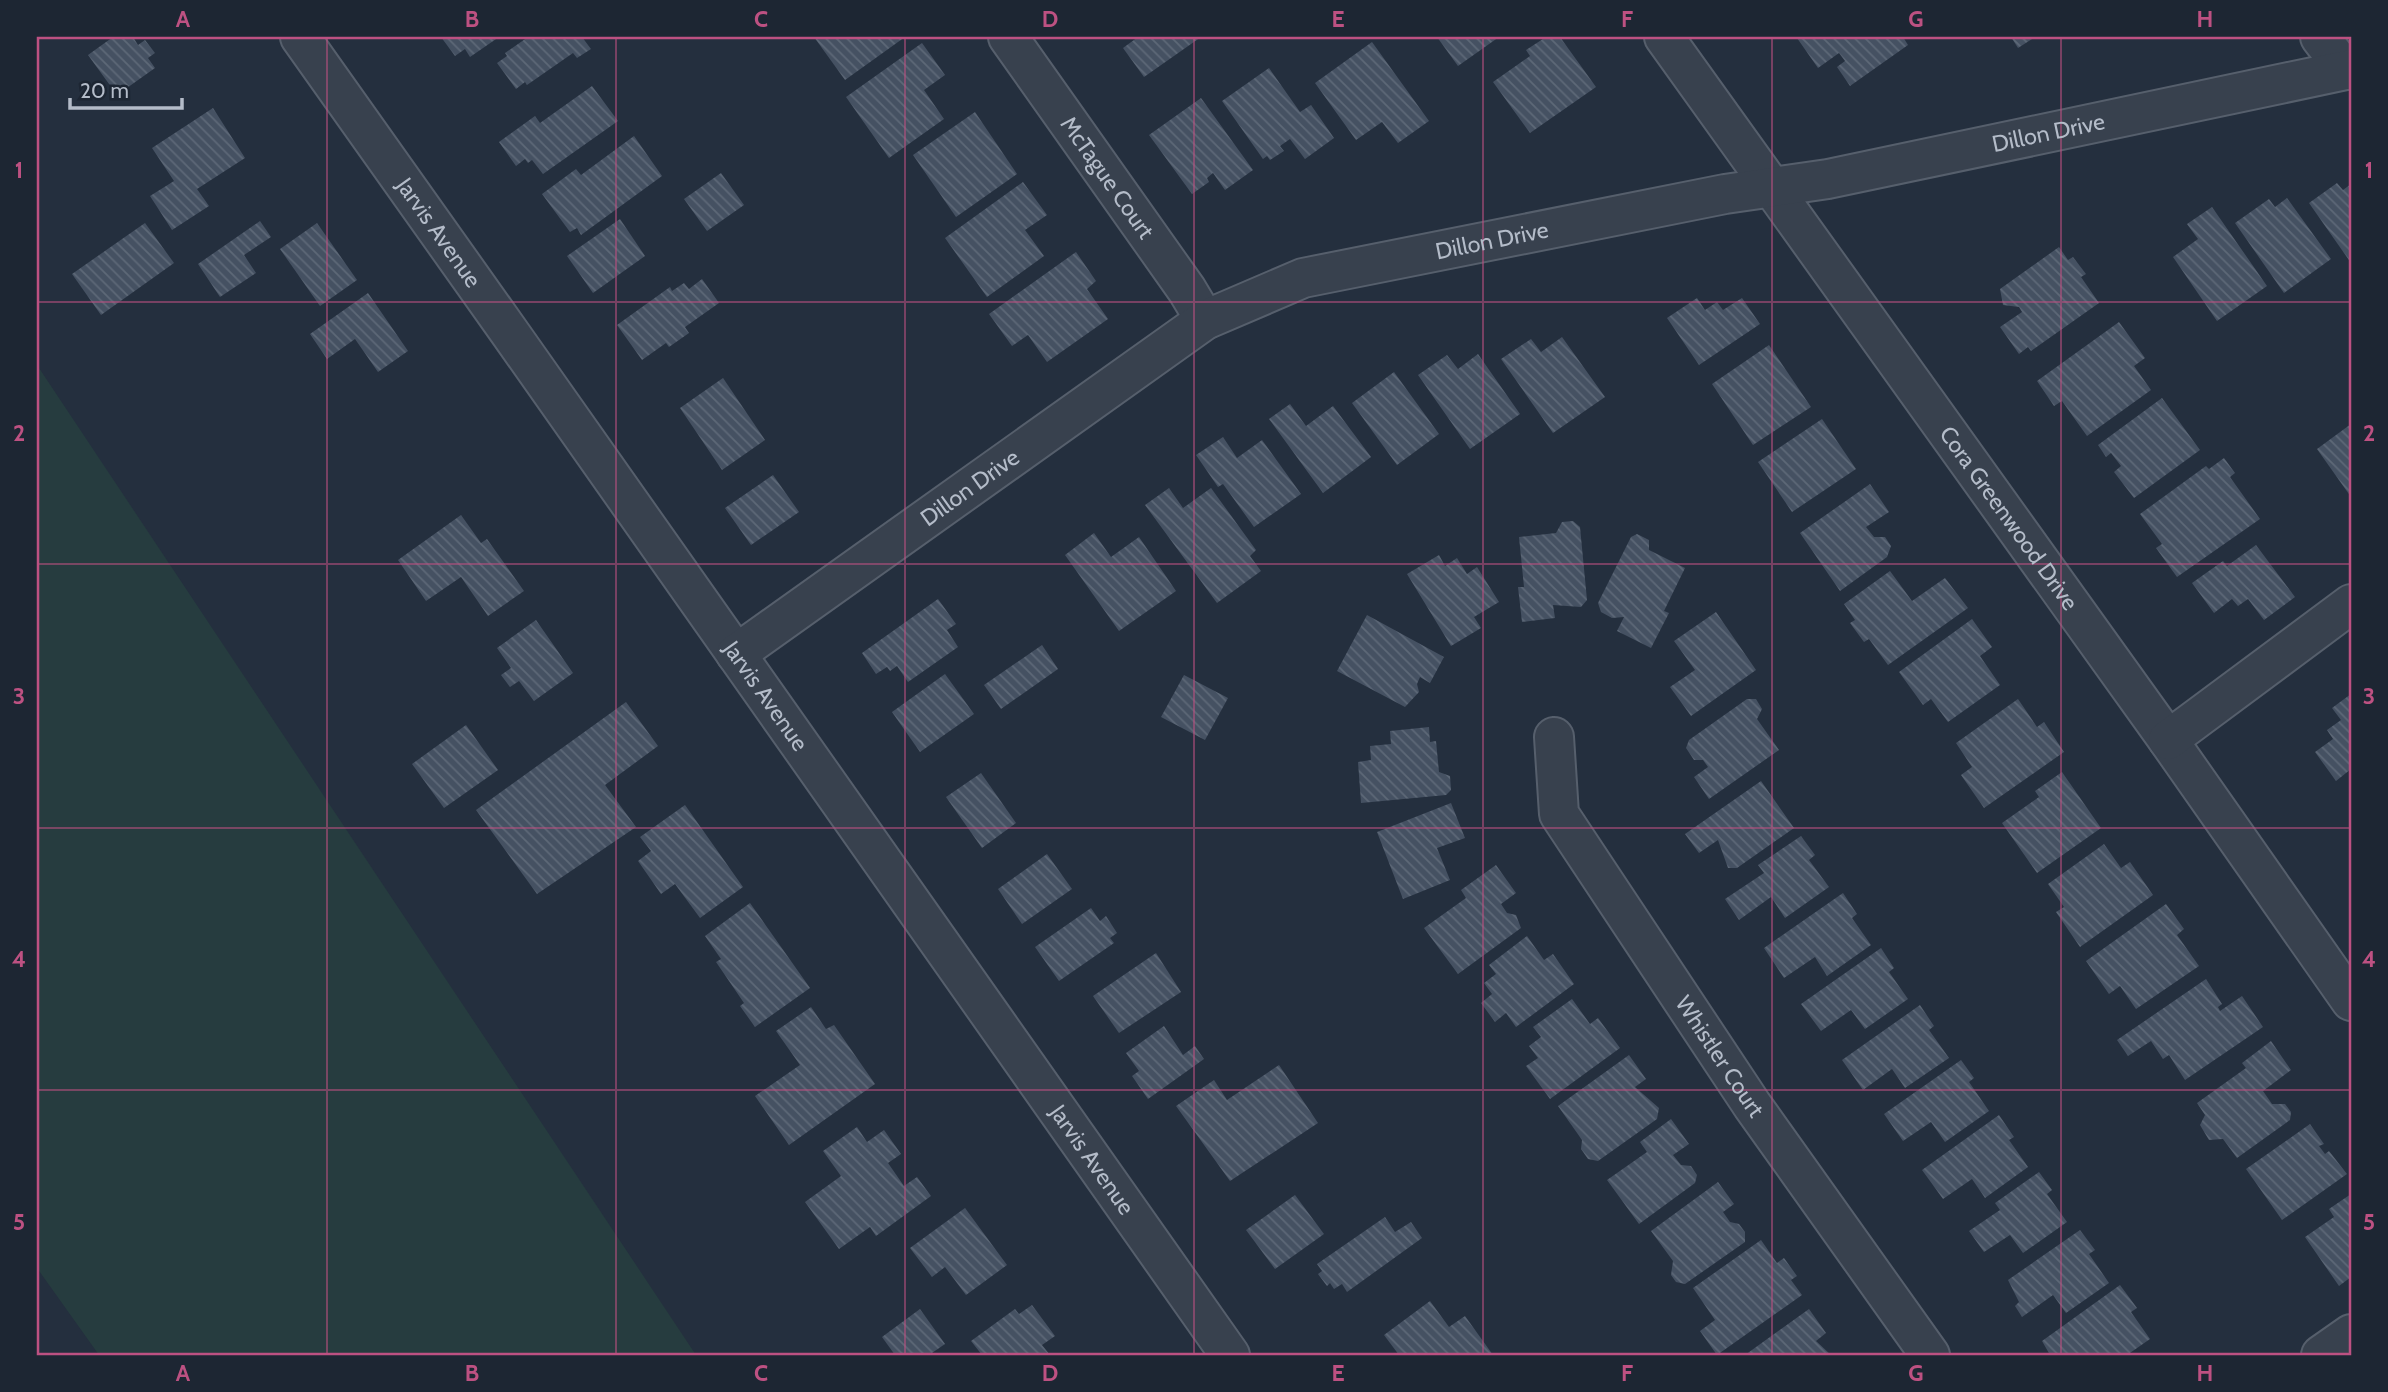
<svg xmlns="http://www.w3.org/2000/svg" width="2388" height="1392" viewBox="0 0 2388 1392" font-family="Cabin,sans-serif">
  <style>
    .green { fill: #263c3f }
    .building { fill: url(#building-back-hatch) }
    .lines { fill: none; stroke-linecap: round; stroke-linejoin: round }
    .street-casing { stroke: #565f6c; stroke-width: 42 }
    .street { stroke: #38414e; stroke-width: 38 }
    .grid { fill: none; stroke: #bd5182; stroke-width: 2; stroke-opacity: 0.55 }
    .labels { text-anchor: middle; stroke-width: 5; stroke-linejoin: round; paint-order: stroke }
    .street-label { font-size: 23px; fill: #b4bcc9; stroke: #1d2633 }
    .neatline { fill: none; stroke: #bd5182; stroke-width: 2.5 }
    .grid-label { font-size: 23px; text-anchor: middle; font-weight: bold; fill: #bd5182 }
  </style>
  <defs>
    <pattern id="building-back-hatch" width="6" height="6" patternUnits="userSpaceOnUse" patternTransform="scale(1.75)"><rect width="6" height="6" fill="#455162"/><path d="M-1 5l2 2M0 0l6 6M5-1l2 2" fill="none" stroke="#5d6877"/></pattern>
  </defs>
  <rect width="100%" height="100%" fill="#242f3e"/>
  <polygon class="green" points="37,365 696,1355 99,1355 37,1268"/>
  <g class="building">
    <polygon points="113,37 133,37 138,45 145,40 155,53 148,58 155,68 117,95 88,55"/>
    <polygon points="441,37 499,37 470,57 465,49 455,56"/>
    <polygon points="528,37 582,37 591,49 577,58 573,53 527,85 525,82 516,89 497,63 507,56 505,53"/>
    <polygon points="814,37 905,37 845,80"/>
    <polygon points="1138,37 1201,37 1144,77 1123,48"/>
    <polygon points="1437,37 1499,37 1458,66"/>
    <polygon points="1546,37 1560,37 1596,87 1530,133 1493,82 1530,56 1526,50"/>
    <polygon points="1799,37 1903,37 1908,45 1850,86 1837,67 1845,61 1839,53 1818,68 1797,38"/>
    <polygon points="2011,37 2035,37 2018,48"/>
    <polygon points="1372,42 1429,121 1398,143 1382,122 1356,140 1315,83"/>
    <polygon points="922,43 945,75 924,90 944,119 889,158 846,97"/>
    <polygon points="1269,68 1300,112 1311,105 1334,138 1305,159 1290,139 1280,146 1284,151 1270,160 1267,156 1263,159 1222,101"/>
    <polygon points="592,86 618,121 543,174 532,160 528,163 525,159 516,166 499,142 535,116 540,123"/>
    <polygon points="1201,98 1253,170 1225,190 1213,173 1207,178 1209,182 1192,194 1149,135"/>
    <polygon points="213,108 245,158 197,189 209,206 172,230 150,196 174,181 152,148"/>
    <polygon points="975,112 1017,174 956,217 913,155"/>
    <polygon points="634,136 662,176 581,235 577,228 570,232 542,194 576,169 581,175"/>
    <polygon points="721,173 744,205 707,231 684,199"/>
    <polygon points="1023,182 1047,215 1025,230 1044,256 987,297 945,238"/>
    <polygon points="2337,183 2343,190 2351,184 2351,263 2309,203"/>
    <polygon points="2287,198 2331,259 2284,293 2235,223 2269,199 2275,207"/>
    <polygon points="2212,207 2267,286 2217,321 2173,257 2198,239 2187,224"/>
    <polygon points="620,219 645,256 593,293 567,256"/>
    <polygon points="260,221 271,237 244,255 256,273 220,297 198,264"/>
    <polygon points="145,223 174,263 101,315 72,274"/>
    <polygon points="317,223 357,280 320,306 280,249"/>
    <polygon points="2059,247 2068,260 2073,257 2086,274 2081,277 2099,303 2031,351 2028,347 2019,354 2000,327 2022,312 2019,307 2003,305 2000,289"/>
    <polygon points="1076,252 1096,281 1087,289 1108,319 1047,362 1028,335 1012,346 989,314"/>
    <polygon points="702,279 719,303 685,327 689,333 669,347 666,343 642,360 617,325 670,287 672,291 684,283 689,289"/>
    <polygon points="368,293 408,351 378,372 355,339 327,359 310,334"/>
    <polygon points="1697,298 1705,310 1717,302 1723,310 1742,298 1760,324 1699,365 1667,318"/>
    <polygon points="2119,322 2145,358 2134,366 2151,390 2087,436 2062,401 2054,406 2037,381"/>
    <polygon points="1562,337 1605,397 1553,433 1501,359 1531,339 1541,352"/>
    <polygon points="1769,345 1811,407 1753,445 1712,384"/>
    <polygon points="1478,354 1520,414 1470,449 1418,375 1447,355 1458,369"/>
    <polygon points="1394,372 1439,434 1397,465 1352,403"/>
    <polygon points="723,378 765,440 722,470 680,408"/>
    <polygon points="2162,398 2200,450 2134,498 2114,472 2121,466 2111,453 2106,457 2098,445"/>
    <polygon points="1290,404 1306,426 1333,406 1371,457 1323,493 1269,419"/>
    <polygon points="1822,419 1856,469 1792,512 1758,462"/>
    <polygon points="2351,424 2351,497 2317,449"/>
    <polygon points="1223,437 1237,458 1262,440 1301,494 1254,527 1223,484 1218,487 1196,455"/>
    <polygon points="2224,458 2235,473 2230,477 2260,519 2177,577 2156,548 2162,544 2140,514 2206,466 2209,469"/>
    <polygon points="773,475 799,512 751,545 725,508"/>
    <polygon points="1870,484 1889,512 1866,527 1874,537 1885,537 1891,546 1887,557 1840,591 1800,533"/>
    <polygon points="1169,488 1183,508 1211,488 1256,550 1250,556 1261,571 1217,603 1145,505"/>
    <polygon points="461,515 481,543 487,539 524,591 488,616 461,577 426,601 398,560"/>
    <polygon points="1573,521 1580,527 1587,600 1581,607 1553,605 1555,618 1522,622 1518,587 1524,587 1519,537 1556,533 1562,522"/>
    <polygon points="1094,533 1111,557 1139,537 1176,591 1119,631 1065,555"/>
    <polygon points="1637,534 1649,540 1649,550 1685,568 1664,611 1669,613 1651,648 1617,631 1624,617 1612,618 1601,612 1598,603 1631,537"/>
    <polygon points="2256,545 2295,597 2264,620 2248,599 2238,606 2232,599 2214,613 2192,583 2223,561 2227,566"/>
    <polygon points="1439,555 1445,566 1457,558 1467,574 1477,567 1499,602 1474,617 1481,628 1451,646 1407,574"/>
    <polygon points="1890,571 1912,601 1945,578 1968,608 1888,665 1869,639 1864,642 1850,623 1855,620 1844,604"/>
    <polygon points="938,599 956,624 947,630 958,647 908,682 897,666 890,671 887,667 876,674 862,653"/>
    <polygon points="1716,612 1756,670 1691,716 1670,687 1695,670 1674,641"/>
    <polygon points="1367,615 1444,657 1430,683 1420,677 1417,684 1419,692 1405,707 1337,671"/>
    <polygon points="1972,619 1992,647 1980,656 2000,685 1948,722 1931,699 1923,705 1899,672"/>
    <polygon points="536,620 573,673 534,701 519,681 510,687 501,675 511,668 497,648"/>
    <polygon points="1042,645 1058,669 1001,709 984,685"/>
    <polygon points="945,674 974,714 920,752 892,712"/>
    <polygon points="1184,675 1228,698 1205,740 1161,717"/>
    <polygon points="2351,694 2351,769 2336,781 2315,752 2333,739 2327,730 2341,720 2332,708"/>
    <polygon points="1747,699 1756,699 1762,709 1757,719 1779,750 1709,799 1694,777 1708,767 1703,760 1694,760 1686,748 1689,740"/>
    <polygon points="2018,699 2037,727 2044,722 2064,752 1984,808 1961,775 1972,767 1956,743"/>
    <polygon points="626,702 658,746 605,785 636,827 537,894 476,810"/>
    <polygon points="466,725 498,770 444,808 412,764"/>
    <polygon points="1429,727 1430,742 1436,741 1439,772 1450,776 1451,790 1446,795 1361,803 1358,762 1371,760 1370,746 1391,744 1390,731"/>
    <polygon points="2062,772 2101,828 2037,873 2002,823 2039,797 2035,791"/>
    <polygon points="981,773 1016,823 982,848 946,797"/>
    <polygon points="1761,781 1794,828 1737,868 1728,868 1718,840 1699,853 1685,834"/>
    <polygon points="1451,803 1465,838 1437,848 1450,880 1403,899 1377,832"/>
    <polygon points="685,805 743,887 700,918 675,884 661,894 638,861 651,851 640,837"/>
    <polygon points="1801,836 1815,855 1809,860 1829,887 1785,918 1771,897 1739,920 1725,899 1764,873 1758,865"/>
    <polygon points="2104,844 2121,868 2130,862 2153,895 2080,947 2056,912 2064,907 2048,884"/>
    <polygon points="1047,854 1072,889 1022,924 998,889"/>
    <polygon points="1496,865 1516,893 1501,904 1507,913 1516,915 1521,928 1458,974 1424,928 1466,898 1461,890"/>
    <polygon points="1843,893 1857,914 1852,918 1871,945 1827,976 1815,957 1784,978 1764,948"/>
    <polygon points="750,903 810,988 755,1027 740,1006 744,1003 716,962 721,959 705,936"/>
    <polygon points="2166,904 2184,929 2177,935 2199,966 2136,1009 2120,986 2109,994 2086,961"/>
    <polygon points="1091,908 1100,921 1106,916 1117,933 1110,938 1114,943 1059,981 1035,947"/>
    <polygon points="1527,936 1544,960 1553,954 1574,984 1516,1027 1506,1013 1495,1022 1481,1003 1492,994 1484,983 1496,974 1489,965"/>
    <polygon points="1881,948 1894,968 1889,972 1908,999 1865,1029 1851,1010 1821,1031 1801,1004"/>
    <polygon points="1156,953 1181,992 1119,1033 1093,996"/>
    <polygon points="2206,979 2222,1004 2218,1007 2220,1011 2242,996 2263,1027 2185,1080 2169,1055 2163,1059 2151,1041 2128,1056 2117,1040"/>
    <polygon points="1572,999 1590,1024 1598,1018 1620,1048 1550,1099 1526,1066 1538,1058 1529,1046 1541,1037 1533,1027"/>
    <polygon points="1920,1005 1934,1026 1929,1030 1949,1058 1905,1088 1892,1069 1863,1090 1842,1060"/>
    <polygon points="811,1007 826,1029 834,1025 875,1084 789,1145 755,1096 800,1065 776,1031"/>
    <polygon points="1164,1026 1183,1055 1195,1046 1204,1059 1148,1099 1132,1076 1139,1071 1126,1053"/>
    <polygon points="2271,1041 2291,1070 2263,1091 2272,1104 2285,1104 2291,1112 2290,1120 2237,1158 2223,1139 2209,1140 2200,1125 2205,1115 2197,1103 2246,1068 2242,1063"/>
    <polygon points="1629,1055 1646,1079 1635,1087 1659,1108 1657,1119 1598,1161 1588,1159 1581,1149 1582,1140 1558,1106"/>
    <polygon points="1961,1060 1974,1078 1969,1082 1989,1111 1945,1142 1931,1122 1903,1141 1884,1114"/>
    <polygon points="1279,1065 1318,1123 1230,1181 1176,1106 1214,1080 1227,1100"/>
    <polygon points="1999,1115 2014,1137 2009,1140 2028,1167 1985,1198 1972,1179 1943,1199 1922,1170"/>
    <polygon points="1671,1119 1689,1144 1673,1155 1681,1165 1691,1166 1697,1175 1695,1183 1639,1224 1607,1180 1647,1152 1640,1142"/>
    <polygon points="2310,1124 2324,1144 2319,1146 2325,1154 2329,1151 2347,1174 2282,1220 2246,1169"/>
    <polygon points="857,1127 867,1142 884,1130 901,1154 888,1163 904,1186 917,1177 931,1196 876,1236 870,1227 839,1249 805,1202 841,1176 823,1151"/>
    <polygon points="2039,1172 2052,1190 2047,1194 2067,1222 2023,1253 2010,1235 1984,1252 1969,1231 2000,1210 1995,1203"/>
    <polygon points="1718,1182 1734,1204 1723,1212 1730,1222 1739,1224 1745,1232 1745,1242 1685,1284 1676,1282 1671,1275 1673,1261 1651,1231"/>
    <polygon points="2351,1194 2351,1277 2339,1286 2305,1237 2334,1217 2329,1209"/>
    <polygon points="1295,1195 1324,1234 1275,1269 1246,1230"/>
    <polygon points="965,1208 1007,1265 966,1295 945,1267 932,1277 910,1248"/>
    <polygon points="1385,1217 1395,1232 1411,1222 1422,1238 1347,1292 1342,1284 1334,1289 1330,1283 1327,1286 1318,1274 1322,1271 1317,1264"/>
    <polygon points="2080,1230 2095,1250 2089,1254 2109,1283 2066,1313 2053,1295 2022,1317 2015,1306 2019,1302 2008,1280"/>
    <polygon points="1761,1240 1777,1263 1784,1258 1797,1276 1791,1280 1802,1295 1717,1355 1700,1331 1715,1320 1693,1288"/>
    <polygon points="2120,1285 2137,1308 2131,1312 2150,1339 2127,1355 2094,1355 2093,1353 2089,1355 2050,1355 2042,1341"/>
    <polygon points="1430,1301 1449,1327 1465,1316 1493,1355 1399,1355 1384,1335"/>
    <polygon points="1032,1305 1055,1336 1042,1345 1050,1355 982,1355 971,1341 1015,1309 1019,1314"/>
    <polygon points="920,1309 945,1344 929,1355 895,1355 882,1337"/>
    <polygon points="1809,1309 1826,1333 1816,1341 1831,1355 1745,1355"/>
  </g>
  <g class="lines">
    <defs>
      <g id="street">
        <path id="s1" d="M300 37C612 475 920 916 1230 1355"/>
        <path id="s2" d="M1008 37 1187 290 1205 320"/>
        <path id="s3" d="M1664 37 2168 740 2351 1001"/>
        <polyline points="2320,37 2345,70"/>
        <path id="s4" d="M736 654 1205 320 1303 278 1725 194 1828 179 2351 69"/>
        <path id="s5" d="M1554 737 1559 814 1752 1105 1930 1355"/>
        <polyline points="2168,740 2351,604"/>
        <polyline points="2321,1355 2351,1334"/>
      </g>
    </defs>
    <use href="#street" class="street-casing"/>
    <use href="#street" class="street"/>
  </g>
  <path class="grid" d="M327 37V1355M616 37V1355M905 37V1355M1194 37V1355M1483 37V1355M1772 37V1355M2061 37V1355M37 302H2351M37 564H2351M37 828H2351M37 1090H2351"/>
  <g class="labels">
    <g class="street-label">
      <text dy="8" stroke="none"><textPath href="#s4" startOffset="1442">Dillon Drive</textPath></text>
      <text dy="8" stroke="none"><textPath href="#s2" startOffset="172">McTague Court</textPath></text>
      <text dy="8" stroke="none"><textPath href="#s1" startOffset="240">Jarvis Avenue</textPath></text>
      <text dy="8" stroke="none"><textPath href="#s4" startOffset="875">Dillon Drive</textPath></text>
      <text dy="8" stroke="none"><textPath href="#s4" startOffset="287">Dillon Drive</textPath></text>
      <text dy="8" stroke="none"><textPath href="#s3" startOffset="592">Cora Greenwood Drive</textPath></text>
      <text dy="8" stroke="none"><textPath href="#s1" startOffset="807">Jarvis Avenue</textPath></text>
      <text dy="8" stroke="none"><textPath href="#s5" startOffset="368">Whistler Court</textPath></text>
      <text dy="8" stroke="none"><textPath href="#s1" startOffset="1374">Jarvis Avenue</textPath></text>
    </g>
  </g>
  <rect width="2388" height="1392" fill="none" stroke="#1d2633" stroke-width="77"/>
  <path d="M70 98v10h112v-10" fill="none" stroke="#b4bcc9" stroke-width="3.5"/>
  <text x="80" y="98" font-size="21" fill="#b4bcc9" stroke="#1d2633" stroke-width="5" paint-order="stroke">20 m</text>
  <rect x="38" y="38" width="2312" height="1316" class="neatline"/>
  <g class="grid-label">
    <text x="183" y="27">A</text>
    <text x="472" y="27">B</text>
    <text x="761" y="27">C</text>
    <text x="1050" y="27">D</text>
    <text x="1338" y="27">E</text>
    <text x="1627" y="27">F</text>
    <text x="1916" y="27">G</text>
    <text x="2205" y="27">H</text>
    <text x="19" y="178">1</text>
    <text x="2369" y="178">1</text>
    <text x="19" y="441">2</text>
    <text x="2369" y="441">2</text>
    <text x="19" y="704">3</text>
    <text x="2369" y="704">3</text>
    <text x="19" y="967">4</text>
    <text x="2369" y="967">4</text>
    <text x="19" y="1230">5</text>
    <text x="2369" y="1230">5</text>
    <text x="183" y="1381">A</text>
    <text x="472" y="1381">B</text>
    <text x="761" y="1381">C</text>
    <text x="1050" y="1381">D</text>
    <text x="1338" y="1381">E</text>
    <text x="1627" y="1381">F</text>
    <text x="1916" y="1381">G</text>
    <text x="2205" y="1381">H</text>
  </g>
</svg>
